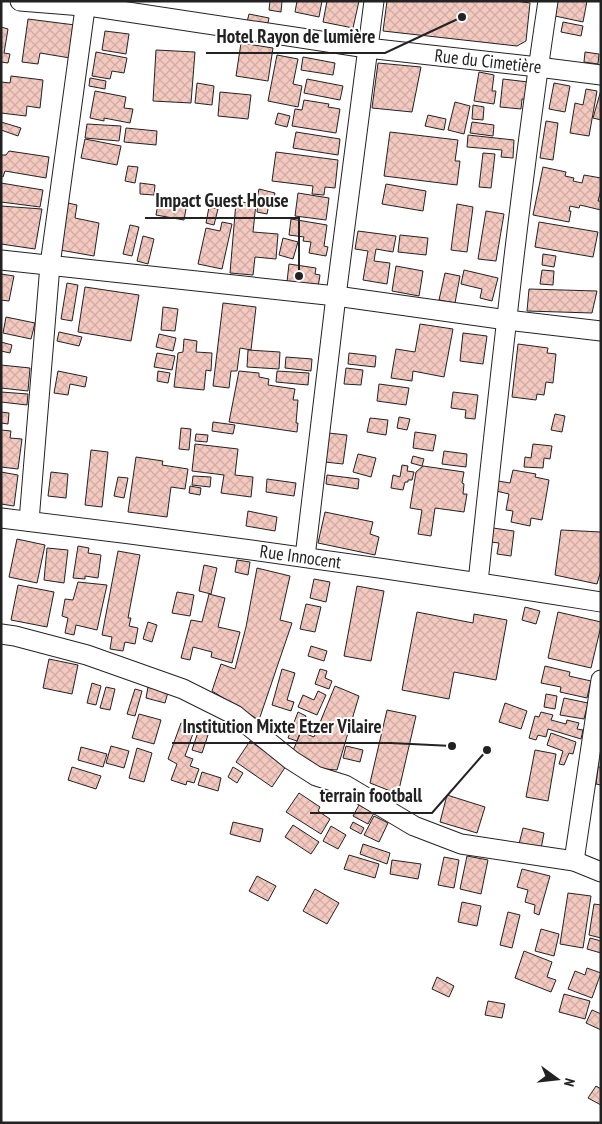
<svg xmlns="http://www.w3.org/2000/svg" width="602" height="1124" viewBox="0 0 602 1124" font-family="'PT Sans Narrow',sans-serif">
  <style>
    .building { fill: url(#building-cross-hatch); stroke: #222 }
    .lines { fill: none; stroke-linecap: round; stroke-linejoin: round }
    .street-casing { stroke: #222; stroke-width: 21 }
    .street { stroke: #fff; stroke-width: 19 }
    .labels { text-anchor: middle; stroke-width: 4; stroke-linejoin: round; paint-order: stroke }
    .street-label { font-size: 18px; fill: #222; stroke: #fff }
    .leader { fill: none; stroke: #222; stroke-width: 2 }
    .callout-dot { fill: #222; stroke: #fff; stroke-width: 2 }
    .callout-label { font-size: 19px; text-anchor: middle; font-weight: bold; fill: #222; stroke: #fff; stroke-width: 4; stroke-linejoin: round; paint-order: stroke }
  </style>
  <defs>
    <pattern id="building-cross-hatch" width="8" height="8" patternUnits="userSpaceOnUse" patternTransform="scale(1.25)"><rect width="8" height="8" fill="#f3c9c0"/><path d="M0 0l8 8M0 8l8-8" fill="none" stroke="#d0aca5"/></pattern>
  </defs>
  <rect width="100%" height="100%" fill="#fff"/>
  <g class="building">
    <polygon points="270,1 282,1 281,12 269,10"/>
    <polygon points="297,1 322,1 319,17 295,12"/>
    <polygon points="327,1 359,1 353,28 323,22"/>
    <polygon points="387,1 516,1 530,3 526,41 517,46 383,31"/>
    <polygon points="558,1 587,1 583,22 555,16"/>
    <polygon points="249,14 269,18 267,27 247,22"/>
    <polygon points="28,19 75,25 70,58 40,53 38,64 22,62"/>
    <polygon points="563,22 583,26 581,36 561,32"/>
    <polygon points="1,27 8,29 4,53 10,54 8,63 1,62"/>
    <polygon points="105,31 129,34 126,54 102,50"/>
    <polygon points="241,43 273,48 268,81 236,76"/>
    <polygon points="156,50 195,52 191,103 153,101"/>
    <polygon points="96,52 127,58 124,73 112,71 110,79 92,76"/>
    <polygon points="585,52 599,54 598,64 584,62"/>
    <polygon points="277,55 298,59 293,84 302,86 298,107 268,101"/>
    <polygon points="303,57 335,63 333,75 301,70"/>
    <polygon points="378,63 421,67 412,112 372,108"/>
    <polygon points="479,72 494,75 492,91 496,91 494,104 474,101"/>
    <polygon points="11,76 43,80 40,108 27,106 26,116 1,113 1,82 10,83"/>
    <polygon points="90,78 106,81 105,89 89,86"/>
    <polygon points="307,79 343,86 340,100 304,93"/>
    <polygon points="503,79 528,82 526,99 522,99 521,109 500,107"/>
    <polygon points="197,83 214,86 212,105 195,103"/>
    <polygon points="554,83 570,86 565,112 549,109"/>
    <polygon points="586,89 597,91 589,136 570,133 575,103 583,105"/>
    <polygon points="601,90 601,120 593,118"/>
    <polygon points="95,91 126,97 124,108 133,109 130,123 104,118 104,121 90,118"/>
    <polygon points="220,92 251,95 248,119 218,116"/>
    <polygon points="304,100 329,104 328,107 340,109 336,133 292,126 295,109 302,110"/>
    <polygon points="455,102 470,106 464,134 448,130"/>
    <polygon points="473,105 484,107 483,120 472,119"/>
    <polygon points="278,113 290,116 287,127 275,124"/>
    <polygon points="428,115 446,119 444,130 425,126"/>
    <polygon points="546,121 558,123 553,160 540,158"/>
    <polygon points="1,122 21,128 18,136 1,130"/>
    <polygon points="472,122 494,125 493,136 470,133"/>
    <polygon points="87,124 121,126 119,141 85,138"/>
    <polygon points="126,128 157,131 156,145 124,142"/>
    <polygon points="296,132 340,139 338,155 293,148"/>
    <polygon points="390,132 458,140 455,161 460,161 457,185 384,176"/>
    <polygon points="468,135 514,140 513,158 501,157 502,150 467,147"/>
    <polygon points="85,139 121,146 117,165 81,158"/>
    <polygon points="9,151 49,157 46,178 5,171 3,177 1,176 1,155 6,155"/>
    <polygon points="276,152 338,160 335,188 325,187 324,195 312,194 313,186 272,181"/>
    <polygon points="483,153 495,154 491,188 479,187"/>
    <polygon points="128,166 138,167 135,183 125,181"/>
    <polygon points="543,167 566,172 565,176 574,178 573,181 582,183 584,175 601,178 601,190 598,201 601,201 601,210 580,205 579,208 570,206 569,211 571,211 569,222 533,215"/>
    <polygon points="1,183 43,190 40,207 1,202"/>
    <polygon points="140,183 155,185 154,195 140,194"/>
    <polygon points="386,184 426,191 423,211 382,204"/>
    <polygon points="259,189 275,193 273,202 257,199"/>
    <polygon points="298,193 329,198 326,220 295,216"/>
    <polygon points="159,198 187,203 184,220 156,215"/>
    <polygon points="236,202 256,203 253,232 278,234 276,259 255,257 253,275 230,273"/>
    <polygon points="68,203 77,205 75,218 99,223 94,256 60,250"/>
    <polygon points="258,203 269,204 267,214 257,212"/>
    <polygon points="457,204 473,207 467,252 451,250"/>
    <polygon points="1,206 42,209 35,249 1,244"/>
    <polygon points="209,207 218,209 214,225 206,223"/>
    <polygon points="486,211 504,214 496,261 478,259"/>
    <polygon points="291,219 327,225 324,246 328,247 326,256 309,253 311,242 303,241 304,237 289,235"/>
    <polygon points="222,222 232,224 222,269 198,264 206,228 220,231"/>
    <polygon points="539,222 598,232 593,257 535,247"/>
    <polygon points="130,225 139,227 132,256 123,254"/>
    <polygon points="358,231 396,236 393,252 376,249 374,261 390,263 387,284 363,280 368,251 355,249"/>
    <polygon points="400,235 428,238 426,255 398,252"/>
    <polygon points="143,236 154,239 148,264 137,261"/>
    <polygon points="283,238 298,242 293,259 279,255"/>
    <polygon points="543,254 556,256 554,267 542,265"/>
    <polygon points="289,264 316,268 315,274 320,275 318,287 287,282"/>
    <polygon points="396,266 423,271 419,296 392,291"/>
    <polygon points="464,270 498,278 492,301 480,298 482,289 461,284"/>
    <polygon points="542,270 554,271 553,285 540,284"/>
    <polygon points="445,273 460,276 455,303 439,300"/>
    <polygon points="1,274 14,276 9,301 1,300"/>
    <polygon points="67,283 78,285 72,321 61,319"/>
    <polygon points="85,287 139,295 131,341 78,332"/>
    <polygon points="529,289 597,291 592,313 527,311"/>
    <polygon points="223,303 256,307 251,350 240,348 237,371 231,371 229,388 213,386"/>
    <polygon points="163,307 178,309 175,331 161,330"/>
    <polygon points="6,317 35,323 31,339 3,333"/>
    <polygon points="420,324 453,329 444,377 413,371 412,381 391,378 396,349 415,352"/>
    <polygon points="59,332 82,337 79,346 57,341"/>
    <polygon points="463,333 487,336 483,364 460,361"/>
    <polygon points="159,334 176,338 173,351 156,347"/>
    <polygon points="184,339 197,341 196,352 212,353 211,371 206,370 204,390 174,387 178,353 183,352"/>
    <polygon points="1,342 12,345 10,353 1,351"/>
    <polygon points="518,344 548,348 547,353 556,354 553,383 546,382 544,395 537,394 536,400 512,397"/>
    <polygon points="248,350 280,352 279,369 247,367"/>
    <polygon points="157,353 175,356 172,370 154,367"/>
    <polygon points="349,353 376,356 375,367 348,364"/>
    <polygon points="286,357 312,359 311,371 285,368"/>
    <polygon points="1,365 30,368 28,391 1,388"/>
    <polygon points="346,368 363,370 361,385 344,384"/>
    <polygon points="58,371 87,377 85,387 70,384 68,395 54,393"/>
    <polygon points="158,371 170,373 168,383 157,381"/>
    <polygon points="239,371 259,373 259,377 269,379 268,385 295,389 293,400 298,400 296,423 298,423 297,432 229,422"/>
    <polygon points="277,371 309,373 308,385 276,382"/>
    <polygon points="379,384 409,388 406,405 377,401"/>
    <polygon points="1,392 28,394 27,405 1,402"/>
    <polygon points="453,392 478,395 475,419 465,418 466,410 451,408"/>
    <polygon points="1,412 9,413 8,424 1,423"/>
    <polygon points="555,414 565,416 562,432 551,430"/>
    <polygon points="399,417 410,419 407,430 397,428"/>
    <polygon points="370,418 388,420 386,435 367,432"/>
    <polygon points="213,422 235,425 233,434 212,431"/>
    <polygon points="181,428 191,429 189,450 179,449"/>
    <polygon points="1,430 11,431 10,438 22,439 18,469 1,467"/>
    <polygon points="415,432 436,435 433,451 413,448"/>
    <polygon points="328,433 347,435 343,464 325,462"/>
    <polygon points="196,434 208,435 207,442 195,441"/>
    <polygon points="195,444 238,449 235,475 253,477 251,497 221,493 224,475 192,471"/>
    <polygon points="533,444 552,446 550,459 544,458 543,468 524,467 525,457 531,458"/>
    <polygon points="91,450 108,452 102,507 85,505"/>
    <polygon points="444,451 467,454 466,467 442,464"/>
    <polygon points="358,454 376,458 371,477 353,472"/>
    <polygon points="413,456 424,459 422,466 411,463"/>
    <polygon points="136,457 163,461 162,465 188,469 185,489 171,487 167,517 128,512"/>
    <polygon points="402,465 408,466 407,471 414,472 412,480 408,480 408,482 405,482 403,490 391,488 393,475 400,477"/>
    <polygon points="423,466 464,472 462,483 464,484 463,494 467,494 464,512 435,508 431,536 418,534 422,510 410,508 416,472"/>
    <polygon points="513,470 536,474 535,477 549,480 542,520 531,518 530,526 511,522 513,511 506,510 509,494 496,491 498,481 510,483"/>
    <polygon points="1,472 18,475 14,506 1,504"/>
    <polygon points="51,472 68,474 66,498 48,496"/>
    <polygon points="327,475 359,479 358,489 326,484"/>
    <polygon points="193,476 211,477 210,487 192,485"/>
    <polygon points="118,477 128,478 124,498 114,496"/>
    <polygon points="267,479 296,483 294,496 266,492"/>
    <polygon points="190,486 201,488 200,495 189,493"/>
    <polygon points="248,511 277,517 275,531 246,526"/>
    <polygon points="325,512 373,522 370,534 379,537 375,555 318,543"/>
    <polygon points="493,528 514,531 511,556 497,554 499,543 491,542"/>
    <polygon points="561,530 601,532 601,570 597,584 555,575"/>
    <polygon points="17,539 45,545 37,583 9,577"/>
    <polygon points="78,546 89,548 88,553 101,555 98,578 85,576 85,579 73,578"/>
    <polygon points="47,548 68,550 64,583 44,580"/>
    <polygon points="118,551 140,555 128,618 131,618 129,626 138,628 135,644 125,642 123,651 110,649 112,637 102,635"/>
    <polygon points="237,560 250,562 248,575 235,572"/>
    <polygon points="204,565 217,568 211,594 199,591"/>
    <polygon points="257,568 290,576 280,620 292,623 259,720 212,691 221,664 235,669 246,627"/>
    <polygon points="314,579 330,582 326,602 310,598"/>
    <polygon points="78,582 107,585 97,630 76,625 74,635 65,633 68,618 62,616 65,599 73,600"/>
    <polygon points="18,585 54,592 47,627 11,620"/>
    <polygon points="357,586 384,591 371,661 344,656"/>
    <polygon points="177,592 194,595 190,616 172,613"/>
    <polygon points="209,594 225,598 218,627 240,632 232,663 211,657 212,652 193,647 190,660 181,658 191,620 202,622"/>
    <polygon points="306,604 321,607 315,632 300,629"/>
    <polygon points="525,607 540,611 536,624 522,620"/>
    <polygon points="417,612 473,623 474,614 507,620 496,680 454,672 449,699 402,690"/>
    <polygon points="558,612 601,622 601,626 591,668 548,658"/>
    <polygon points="148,622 157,625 152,642 143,639"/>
    <polygon points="311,646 327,651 324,661 308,656"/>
    <polygon points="49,659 78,665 72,694 43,688"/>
    <polygon points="545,666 570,672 569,676 591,681 587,698 560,692 561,687 541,683"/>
    <polygon points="282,669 295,673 287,700 294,702 291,711 272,705"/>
    <polygon points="320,669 327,671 325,678 332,681 329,689 315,684"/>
    <polygon points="92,683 101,686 96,705 87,703"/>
    <polygon points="335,686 359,696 337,770 313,768 291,755 301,732 314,737"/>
    <polygon points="106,687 115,689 110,710 100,708"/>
    <polygon points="148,687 168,692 165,703 146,698"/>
    <polygon points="135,689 142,691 135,716 127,714"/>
    <polygon points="318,691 326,695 317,715 298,707 303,695 314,700"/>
    <polygon points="546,694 557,696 555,709 544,707"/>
    <polygon points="564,698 588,703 584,719 560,715"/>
    <polygon points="505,703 527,711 521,729 499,722"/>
    <polygon points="387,710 416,716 398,794 370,783"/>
    <polygon points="298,712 306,716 297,741 288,738"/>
    <polygon points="541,712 553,715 551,720 566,724 567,720 579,723 577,729 583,730 581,739 548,729 546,737 538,735 536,740 529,738 535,716 539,717"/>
    <polygon points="139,714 161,720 154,744 132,738"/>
    <polygon points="181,723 195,728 185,756 193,759 190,766 199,769 194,783 187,781 186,785 171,780 177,764 168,759"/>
    <polygon points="198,732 208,735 202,753 192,750"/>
    <polygon points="551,733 576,742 573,754 569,753 564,765 559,764 563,751 547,745"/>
    <polygon points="250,741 286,766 272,787 236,762"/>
    <polygon points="111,746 129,751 124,768 106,763"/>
    <polygon points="346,746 363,750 360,762 343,758"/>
    <polygon points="81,747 107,754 103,767 78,760"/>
    <polygon points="137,748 152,753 144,782 129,778"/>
    <polygon points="535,750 556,754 548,801 526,797"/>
    <polygon points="72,767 101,776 96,789 68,780"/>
    <polygon points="233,767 243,773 237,783 228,777"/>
    <polygon points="598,767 601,767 601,785 596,784"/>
    <polygon points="202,772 221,778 218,791 198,785"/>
    <polygon points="299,793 320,807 318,811 330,819 321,834 286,812"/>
    <polygon points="447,795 485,807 477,833 440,822"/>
    <polygon points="359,805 374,813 368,824 353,816"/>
    <polygon points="374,816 388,823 379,842 364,835"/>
    <polygon points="233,822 263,829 260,842 230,834"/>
    <polygon points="353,822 364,828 361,834 350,828"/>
    <polygon points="293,825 319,842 311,854 285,837"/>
    <polygon points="331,826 346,835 338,849 323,841"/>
    <polygon points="523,828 544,833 541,849 519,844"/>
    <polygon points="363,844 390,853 387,864 360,854"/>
    <polygon points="349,855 379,864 375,878 344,869"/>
    <polygon points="467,856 488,860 481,894 460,889"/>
    <polygon points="444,857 459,860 454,888 438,885"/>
    <polygon points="392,860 421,864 418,879 390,874"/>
    <polygon points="522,869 550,876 539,915 534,913 535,905 525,902 528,890 517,887"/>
    <polygon points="257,876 276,886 268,901 249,891"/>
    <polygon points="315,889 339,903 327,924 303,911"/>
    <polygon points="568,893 591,896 583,948 560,944"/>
    <polygon points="462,902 481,906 477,926 458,922"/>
    <polygon points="594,904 601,905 601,938 589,935"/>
    <polygon points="508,912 520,915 512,948 500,945"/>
    <polygon points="541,929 559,934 554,956 535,951"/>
    <polygon points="590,938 601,941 601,953 587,949"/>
    <polygon points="524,951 552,962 547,977 556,980 551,992 515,978"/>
    <polygon points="587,968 601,973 592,998 568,989 575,971 585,975"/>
    <polygon points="437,977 454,986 449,997 432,989"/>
    <polygon points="564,994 590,1001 585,1019 559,1012"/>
    <polygon points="488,1001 505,1004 502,1018 485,1015"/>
    <polygon points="592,1010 601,1014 601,1030 586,1023"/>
    <polygon points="596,1086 601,1089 601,1105 588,1098"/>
  </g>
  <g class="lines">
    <defs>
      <g id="street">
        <path id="s1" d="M20 1 95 7 367 48 538 67 601 75"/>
        <polyline points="1,260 336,296 507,320 601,331"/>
        <path id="s2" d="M1 518C202 542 402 570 601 602"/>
        <polyline points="29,521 50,265 86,1"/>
        <polyline points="305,557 336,296 374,1"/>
        <path d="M478 582C499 388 519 194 548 1"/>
        <polyline points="1,634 15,636 87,655 183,689 235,715 291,760 316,776 345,785 414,826 461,844 574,861 601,872"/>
        <polyline points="574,861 601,680"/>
      </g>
    </defs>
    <use href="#street" class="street-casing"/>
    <use href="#street" class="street"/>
  </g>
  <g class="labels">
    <g class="street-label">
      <text dy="6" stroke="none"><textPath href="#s1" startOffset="472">Rue du Cimetière</textPath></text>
      <text dy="6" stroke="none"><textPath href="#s2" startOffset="302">Rue Innocent</textPath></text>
    </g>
  </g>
  <path class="leader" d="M462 17L385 53H206M299 276L299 218H145M452 746L391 743H172M487 750L432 813H310"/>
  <g class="callout-dot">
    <circle cx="462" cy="17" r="5"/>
    <circle cx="299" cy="276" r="5"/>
    <circle cx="452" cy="746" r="5"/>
    <circle cx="487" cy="750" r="5"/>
  </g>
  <g class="callout-label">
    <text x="296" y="43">Hotel Rayon de lumière</text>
    <text x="222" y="207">Impact Guest House</text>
    <text x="282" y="733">Institution Mixte Etzer Vilaire</text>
    <text x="371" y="802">terrain football</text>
  </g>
  <rect width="602" height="1124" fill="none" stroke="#222222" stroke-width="5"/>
  <g transform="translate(557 1079) rotate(105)" stroke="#ffffff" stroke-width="4" paint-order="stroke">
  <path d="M0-4L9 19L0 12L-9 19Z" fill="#222222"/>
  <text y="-8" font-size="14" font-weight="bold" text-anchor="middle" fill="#222222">N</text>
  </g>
</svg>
